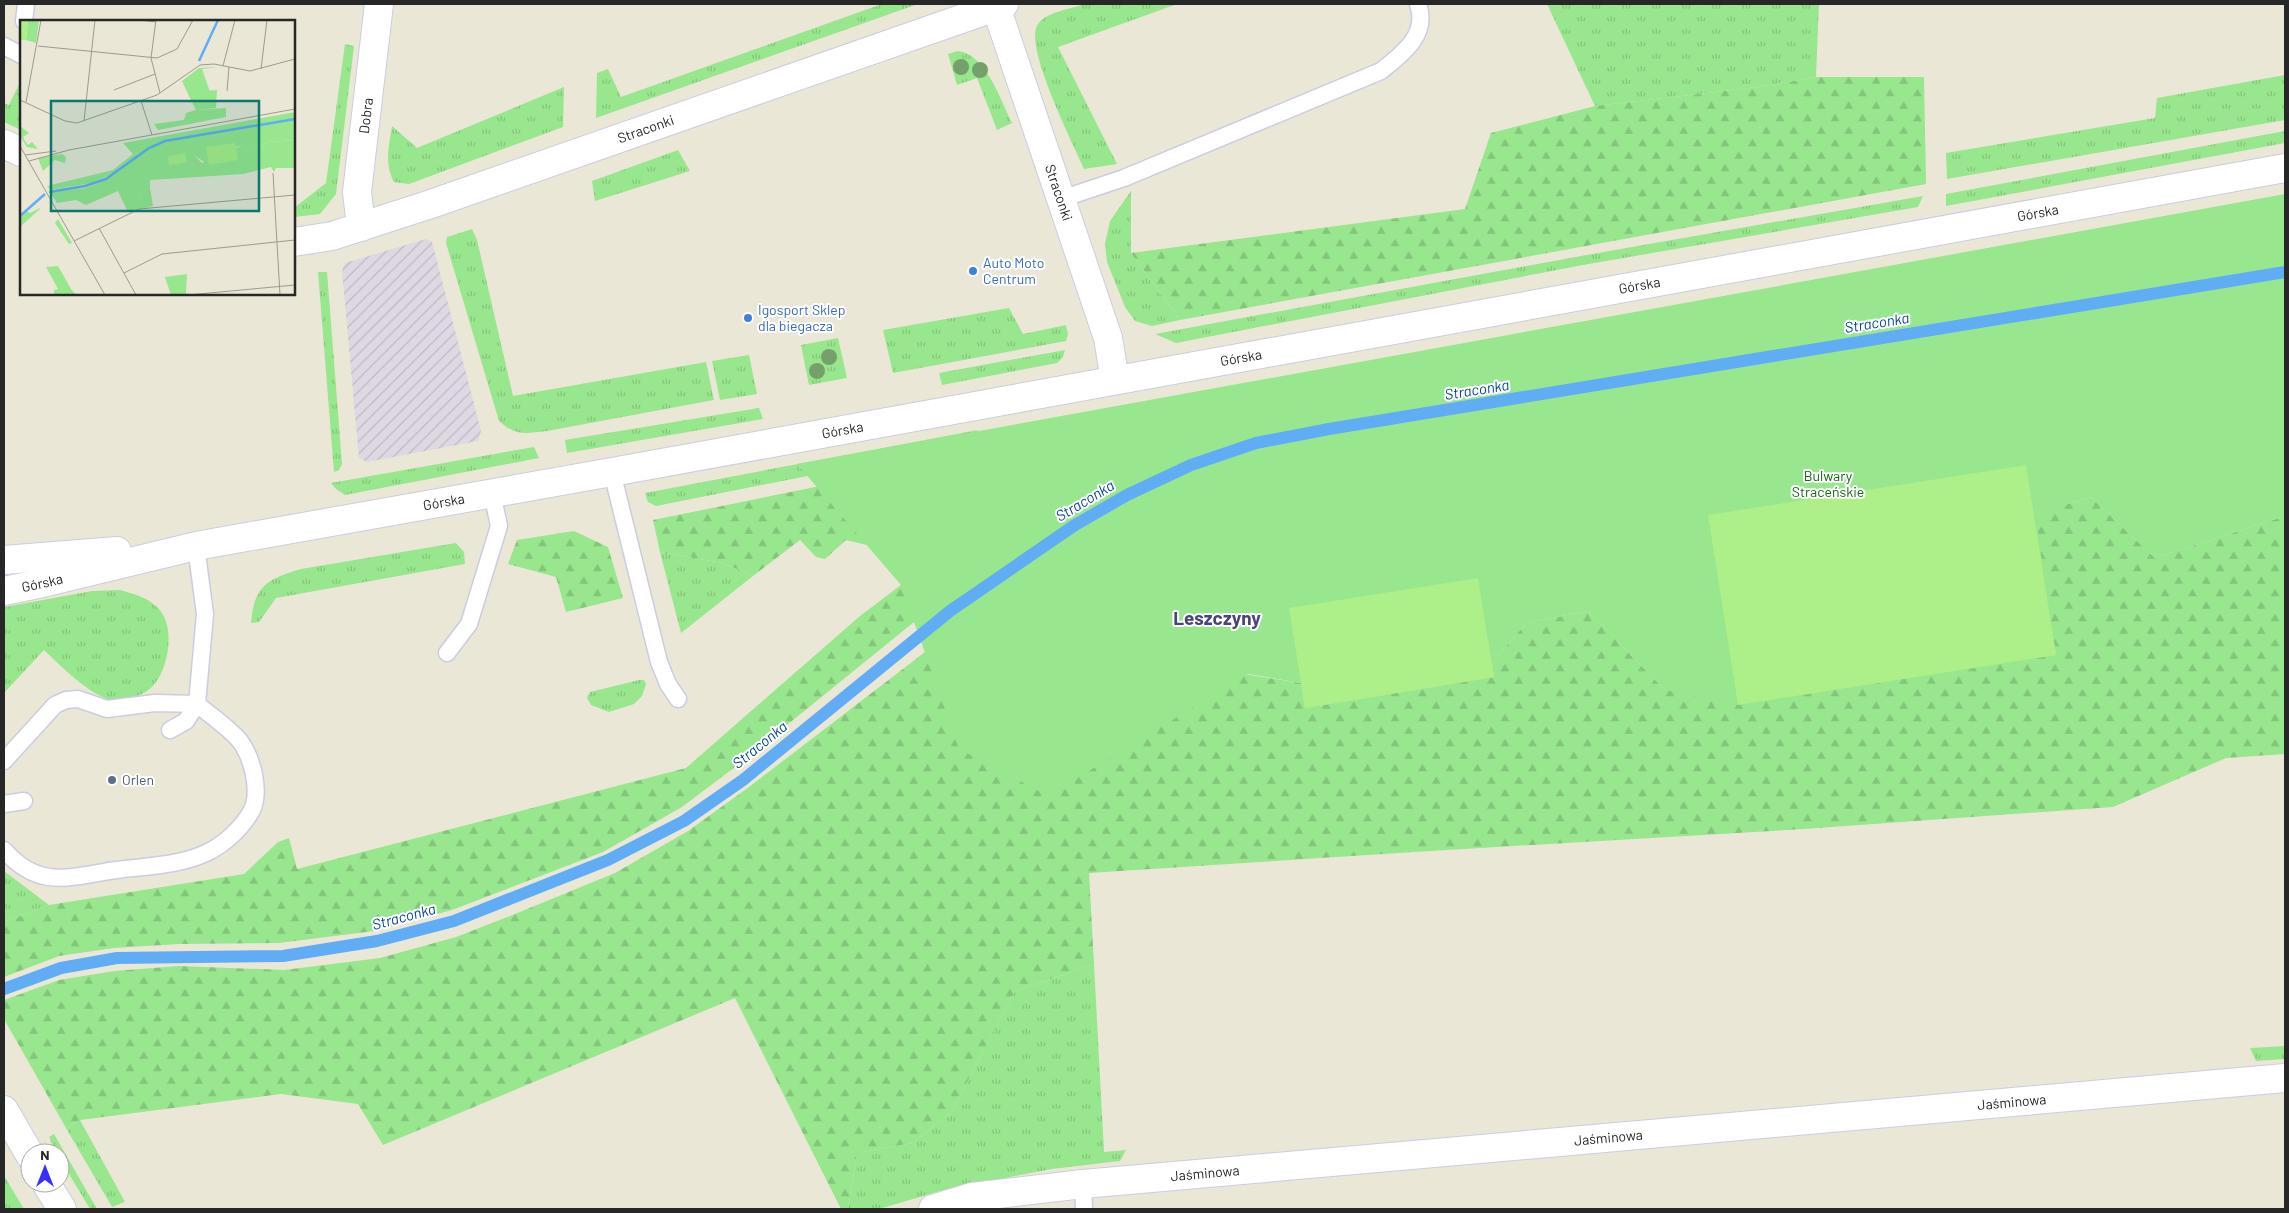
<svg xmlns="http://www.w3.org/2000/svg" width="2289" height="1213" viewBox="0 0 2289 1213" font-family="Barlow,sans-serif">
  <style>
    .industrial { fill: url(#industrial-furrows) }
    .grass { fill: url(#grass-tufts) }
    .forest { fill: url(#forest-firs) }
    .park { fill: #98e68e }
    .pitch { fill: #adef88 }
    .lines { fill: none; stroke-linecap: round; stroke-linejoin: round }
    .stream { stroke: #60adf6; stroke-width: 12 }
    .service-casing { stroke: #cccce1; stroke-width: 19 }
    .minor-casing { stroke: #cccce1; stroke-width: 30 }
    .tertiary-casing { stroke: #cccce1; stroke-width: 30 }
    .secondary-casing { stroke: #cccce1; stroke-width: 30 }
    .service { stroke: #fff; stroke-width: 16 }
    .minor { stroke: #fff; stroke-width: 28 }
    .tertiary { stroke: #fff; stroke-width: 28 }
    .secondary { stroke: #fff; stroke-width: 28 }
    .tree { fill: #75a06c }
    .shop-dot { fill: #3f7fe0; stroke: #fff; stroke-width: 2 }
    .service-dot { fill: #5c6f8a; stroke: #fff; stroke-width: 2 }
    .labels { text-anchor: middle; stroke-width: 4; stroke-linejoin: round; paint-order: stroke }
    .street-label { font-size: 14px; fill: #272727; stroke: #fff }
    .shop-label { font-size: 14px; fill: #366cbe; stroke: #fff; text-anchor: start }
    .park-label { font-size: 14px; fill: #146615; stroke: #fff }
    .service-label { font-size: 14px; fill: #4e5e75; stroke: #fff; text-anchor: start }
    .water-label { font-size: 15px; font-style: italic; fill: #04469d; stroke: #fff }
    .district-label { font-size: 19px; font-weight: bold; fill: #474579; stroke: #fff }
    .inset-river { fill: none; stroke: #60adf6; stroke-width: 2.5 }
    .inset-road { fill: none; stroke: #9d9a90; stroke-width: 1 }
    .view { fill: #0f766e; fill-opacity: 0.15; stroke: #0f766e; stroke-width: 2.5 }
    .inset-edge { fill: none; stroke: #272727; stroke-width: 2.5 }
  </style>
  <defs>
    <pattern id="industrial-furrows" width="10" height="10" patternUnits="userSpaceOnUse" patternTransform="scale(1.25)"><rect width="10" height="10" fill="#ddd8e2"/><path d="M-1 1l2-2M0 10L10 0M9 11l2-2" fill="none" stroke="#beb9c2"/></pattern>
    <pattern id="grass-tufts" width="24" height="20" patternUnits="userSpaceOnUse" patternTransform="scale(1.25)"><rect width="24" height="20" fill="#98e68e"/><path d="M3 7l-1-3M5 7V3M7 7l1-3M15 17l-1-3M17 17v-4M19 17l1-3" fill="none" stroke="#83c57a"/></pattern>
    <pattern id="forest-firs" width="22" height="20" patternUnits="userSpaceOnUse" patternTransform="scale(1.25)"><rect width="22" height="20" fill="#98e68e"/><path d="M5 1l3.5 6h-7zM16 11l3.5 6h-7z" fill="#83c57a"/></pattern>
  </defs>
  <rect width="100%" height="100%" fill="#ebe7d6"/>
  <polygon class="industrial" points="426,239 432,242 481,431 478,441 367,462 359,458 342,271 345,263"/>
  <g class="grass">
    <polygon points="882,4 918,4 596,118 597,73 608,69 621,97"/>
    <path d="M1085 4H1177L1058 47 1117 164 1084 169C1073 143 1025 49 1037 26 1044 12 1071 9 1085 4Z"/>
    <polygon points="1547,4 1819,4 1816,77 1759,87 1595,106"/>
    <polygon points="345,44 354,46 336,194 320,214 294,217 294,208 326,183"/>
    <path d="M958 51C986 54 1001 101 1012 123L997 130 977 78 957 85 948 54Z"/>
    <polygon points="2285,75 2285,120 1947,179 1946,153 2155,118 2157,98"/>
    <polygon points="21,80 21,130 4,122 4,103 9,105"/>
    <path d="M564 87 563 127 409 184 394 182C384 163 389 146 392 126L417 148Z"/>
    <polygon points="2285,131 2285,143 1946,206 1946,194"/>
    <polygon points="678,150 690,171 595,201 592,181"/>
    <polygon points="1131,191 1131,253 1180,320 1152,326 1135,321 1125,307 1107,262 1105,244 1110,221"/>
    <polygon points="1923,196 1918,207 1583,265 1176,343 1155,334 1581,256"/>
    <path d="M472 229 477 240 513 396 706 362 714 400 547 431C526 433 516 437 499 421L446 243 447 237Z"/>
    <polygon points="318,272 327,272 342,464 339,470 334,472"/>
    <polygon points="1009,308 1023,334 1066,325 1068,334 1066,341 893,373 883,330"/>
    <polygon points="838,338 847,378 809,385 801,345"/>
    <polygon points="1065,350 1063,357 1057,363 942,385 939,373"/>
    <polygon points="749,355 757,394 720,400 712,361"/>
    <polygon points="759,408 763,419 567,453 565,440"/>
    <polygon points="978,430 969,444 656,506 648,502 645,493"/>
    <polygon points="534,447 539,458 345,495 336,489 331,483"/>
    <path d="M456 543 464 552 465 564 276 598 259 622 251 623C254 586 267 579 301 569Z"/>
    <polygon points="660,552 723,563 753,576 681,633"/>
    <path d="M120 590C134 594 147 597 158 608 176 626 169 668 153 686 145 695 123 703 111 700 88 694 61 666 44 650L4 693V607L92 591Z"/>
    <polygon points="639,680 644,680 646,684 642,696 634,704 609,712 591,705 587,698 590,692"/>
    <polygon points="4,871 49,905 4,922"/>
    <polygon points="1094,964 1104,1152 1126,1150 1120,1161 1052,1169 947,1189 879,1209 848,1209 857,1153 913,1143 952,1111 1015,991"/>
    <polygon points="2285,1046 2285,1059 2256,1061 2250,1048"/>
    <polygon points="80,1120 125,1202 112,1207 66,1128"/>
    <polygon points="54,1134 97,1209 90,1209 60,1159 60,1153 56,1153 49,1137"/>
    <polygon points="4,1176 6,1179 24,1209 4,1209"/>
  </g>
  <g class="forest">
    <polygon points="1816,77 1924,77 1926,184 1180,320 1131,253 1465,209 1491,133 1595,106 1759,87"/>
    <polygon points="850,480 867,545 846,540 825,559 816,557 800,540 753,576 723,563 660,552 653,520"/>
    <polygon points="2091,497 2155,558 2285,516 2285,754 2226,758 2113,807 1804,829 1430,851 1089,873 1094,964 1015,991 952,1111 913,1143 857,1153 848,1209 841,1209 735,998 383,1145 358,1104 281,1094 80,1120 66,1128 4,1019 4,1000 59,980 114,971 179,966 284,970 380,958 456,937 515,914 615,873 688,831 749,787 955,629 1301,683 1305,708 1494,677 1492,663 1526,623 1588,611 1665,690 2056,655 2034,514"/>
    <polygon points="574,531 608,547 623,598 566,612 556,577 508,564 517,540"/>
    <polygon points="1030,540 914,622 739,764 682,807 603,852 452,910 374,931 279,943 179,944 114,948 59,956 4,977 4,922 49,905 244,874 278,842 289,838 297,869 686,768 860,616 901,585"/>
  </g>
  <polygon class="park" points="2285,194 2285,516 2155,558 2091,497 2035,514 2056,655 1738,705 1665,690 1588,611 1526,623 1492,663 1494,677 1305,708 1301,683 1248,674 1048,796 959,749 901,585 797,464"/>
  <g class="pitch">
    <polygon points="2026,465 2056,655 1738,705 1708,515"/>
    <polygon points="1478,578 1494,677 1305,708 1289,608"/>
  </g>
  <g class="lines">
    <polyline class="stream" points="4,989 61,968 117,958 283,956 377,941 454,921 608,860 684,821 743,780 950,611 1075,525 1127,495 1191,465 1256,443 1329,429 2285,272"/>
    <defs>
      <g id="service">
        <polyline points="24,21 26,4"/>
        <polyline points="4,46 21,55"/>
        <path d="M1061 199 1124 178 1381 71C1402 54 1429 35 1418 4"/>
        <polyline points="612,472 659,662 668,684 678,699"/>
        <polyline points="447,653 469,624 499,526 492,493"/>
        <polyline points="170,730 186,721 197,704 205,614 196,546"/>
        <path d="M4 761 55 705 66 700 78 699 107 709 155 703 197 704C211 716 228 727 240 741 252 757 261 791 252 810 243 827 224 845 206 853 178 866 146 866 116 870 93 873 60 883 37 874 23 869 13 860 4 850"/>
        <polyline points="4,804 24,801"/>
        <polyline points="1083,1184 1084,1209"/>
      </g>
      <g id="minor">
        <path id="s1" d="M996 7 1108 338 1115 380"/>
        <polyline points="4,144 21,152"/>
        <path id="s2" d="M361 227 357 192 379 4"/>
        <path id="s3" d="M294 242 332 236 431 204 1004 4"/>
        <path id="s4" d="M933 1209 972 1197 1083 1184 2285 1078"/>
      </g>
      <g id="tertiary">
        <polyline points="4,560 117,551"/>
        <path id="s5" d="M4 591 43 583 196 546 612 472 2285 168"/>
      </g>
      <g id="secondary">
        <polyline points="4,1110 30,1155"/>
        <polyline points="46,1183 62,1209"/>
      </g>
    </defs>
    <use href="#service" class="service-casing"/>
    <use href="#minor" class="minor-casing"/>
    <use href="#tertiary" class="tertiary-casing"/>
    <use href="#secondary" class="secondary-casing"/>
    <use href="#service" class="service"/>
    <use href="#minor" class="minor"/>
    <use href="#tertiary" class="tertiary"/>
    <use href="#secondary" class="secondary"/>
  </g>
  <g class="tree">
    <circle cx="961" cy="67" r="8"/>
    <circle cx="980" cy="70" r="8"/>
    <circle cx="829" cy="357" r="8"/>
    <circle cx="817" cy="371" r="8"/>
  </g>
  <g class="shop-dot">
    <circle cx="973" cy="271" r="5"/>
    <circle cx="748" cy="318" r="5"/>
  </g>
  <circle class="service-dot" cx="112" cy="780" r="5"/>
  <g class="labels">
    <g class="street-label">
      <text dy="5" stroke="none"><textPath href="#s2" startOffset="112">Dobra</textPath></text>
      <text dy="5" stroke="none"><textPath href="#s3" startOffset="370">Straconki</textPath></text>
      <text dy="5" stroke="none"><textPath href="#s1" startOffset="196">Straconki</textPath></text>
      <text dy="5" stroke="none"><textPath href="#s5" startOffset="2069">Górska</textPath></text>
      <text dy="5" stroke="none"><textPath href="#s5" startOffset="1664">Górska</textPath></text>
      <text dy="5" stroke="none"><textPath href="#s5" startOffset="1259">Górska</textPath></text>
      <text dy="5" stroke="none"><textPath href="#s5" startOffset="854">Górska</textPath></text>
      <text dy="5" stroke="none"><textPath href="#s5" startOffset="449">Górska</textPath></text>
      <text dy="5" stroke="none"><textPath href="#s5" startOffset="39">Górska</textPath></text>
      <text dy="5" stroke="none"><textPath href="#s4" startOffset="1085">Jaśminowa</textPath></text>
      <text dy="5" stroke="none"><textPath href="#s4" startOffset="680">Jaśminowa</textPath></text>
      <text dy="5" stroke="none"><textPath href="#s4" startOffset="275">Jaśminowa</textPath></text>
    </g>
    <g class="shop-label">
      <text x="983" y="268">Auto Moto<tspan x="983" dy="16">Centrum</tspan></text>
      <text x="758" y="315">Igosport Sklep<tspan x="758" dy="16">dla biegacza</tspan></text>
    </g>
    <g class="park-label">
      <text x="1828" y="481">Bulwary<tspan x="1828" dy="16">Straceńskie</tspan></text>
    </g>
    <g class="service-label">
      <text x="122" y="785">Orlen</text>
    </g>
    <g class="water-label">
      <text transform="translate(1877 323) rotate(-9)" y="5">Straconka</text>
      <text transform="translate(1477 390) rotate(-9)" y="5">Straconka</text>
      <text transform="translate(1085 501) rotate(-31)" y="5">Straconka</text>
      <text transform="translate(760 745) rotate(-39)" y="5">Straconka</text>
      <text transform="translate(404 917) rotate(-15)" y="5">Straconka</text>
    </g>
    <g class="district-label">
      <text x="1217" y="625">Leszczyny</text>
    </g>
  </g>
  <g transform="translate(20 20)">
    <rect width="275" height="275" fill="#ebe7d6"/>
    <path d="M8 0H19L16 23 6 20ZM197 70 196 88 176 90 167 72ZM0 106 9 113 3 117 5 121 8 125 12 122 18 129 7 127 0 116ZM42 134 46 137 45 143 35 140 23 151 18 138ZM130 168 133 186 108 192 109 185 117 182 123 171ZM38 199 52 223 49 224 35 203ZM38 246 51 269 56 275H34V270L38 269 26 247ZM167 254 166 274 151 275 145 257Z" fill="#98e68e"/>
    <path d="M198 47 182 49 190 72H167L162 61 179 48ZM206 88V97L138 110 134 104 164 100 166 93 176 90ZM275 120V148H256L254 152 251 147 223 154 130 160V168L123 171 117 182 109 186 108 192 98 171 66 185 56 180 37 183 30 172 65 168 87 160 128 130 144 142 167 141 175 136 182 143 221 126 227 131 248 122ZM125 130 93 154 72 163 30 170 27 166 93 150 117 131ZM22 187 0 207V197L6 191 10 193Z" fill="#98e68e"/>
    <path d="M275 92V120L248 122 227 131 221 126 216 127 218 140 189 145 175 136 167 142 149 145 144 142 126 153 118 149 113 134 103 123Z" fill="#98e68e"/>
    <path d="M0 0H8L6 20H0ZM215 123 218 140 189 145 186 127ZM165 133 167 142 149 145 148 136Z" fill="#adef88"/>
    <path class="inset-river" d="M179 41 198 0M29 172 65 166 86 159 129 128 145 121 275 99M0 196 25 174"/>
    <path class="inset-road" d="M119 0 136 2M136 0 131 38 140 73M18 26 137 38 157 29 173 0M203 46 215 0M241 49 247 0M94 70 135 54M207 71 209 47M0 80 45 101 57 103 137 75 180 45 194 44 230 51 275 39M121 81 132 115M6 82 21 0M64 101 75 0M0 126 85 275M5 135 36 131M9 141 49 130 275 89M253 153 260 275M79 208 116 275M54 221 119 189 275 175M104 253 142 234 275 220M168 275 275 265"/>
    <path class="view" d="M31 81H239V191H31Z"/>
    <rect width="275" height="275" class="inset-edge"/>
  </g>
  <rect width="2289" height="1213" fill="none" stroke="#272727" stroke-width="10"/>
  <g transform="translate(45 1168)"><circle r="24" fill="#ffffff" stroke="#a9a9a9"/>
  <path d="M0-4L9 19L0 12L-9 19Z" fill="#372fff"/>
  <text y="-8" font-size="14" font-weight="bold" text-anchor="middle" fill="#272727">N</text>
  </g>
</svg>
